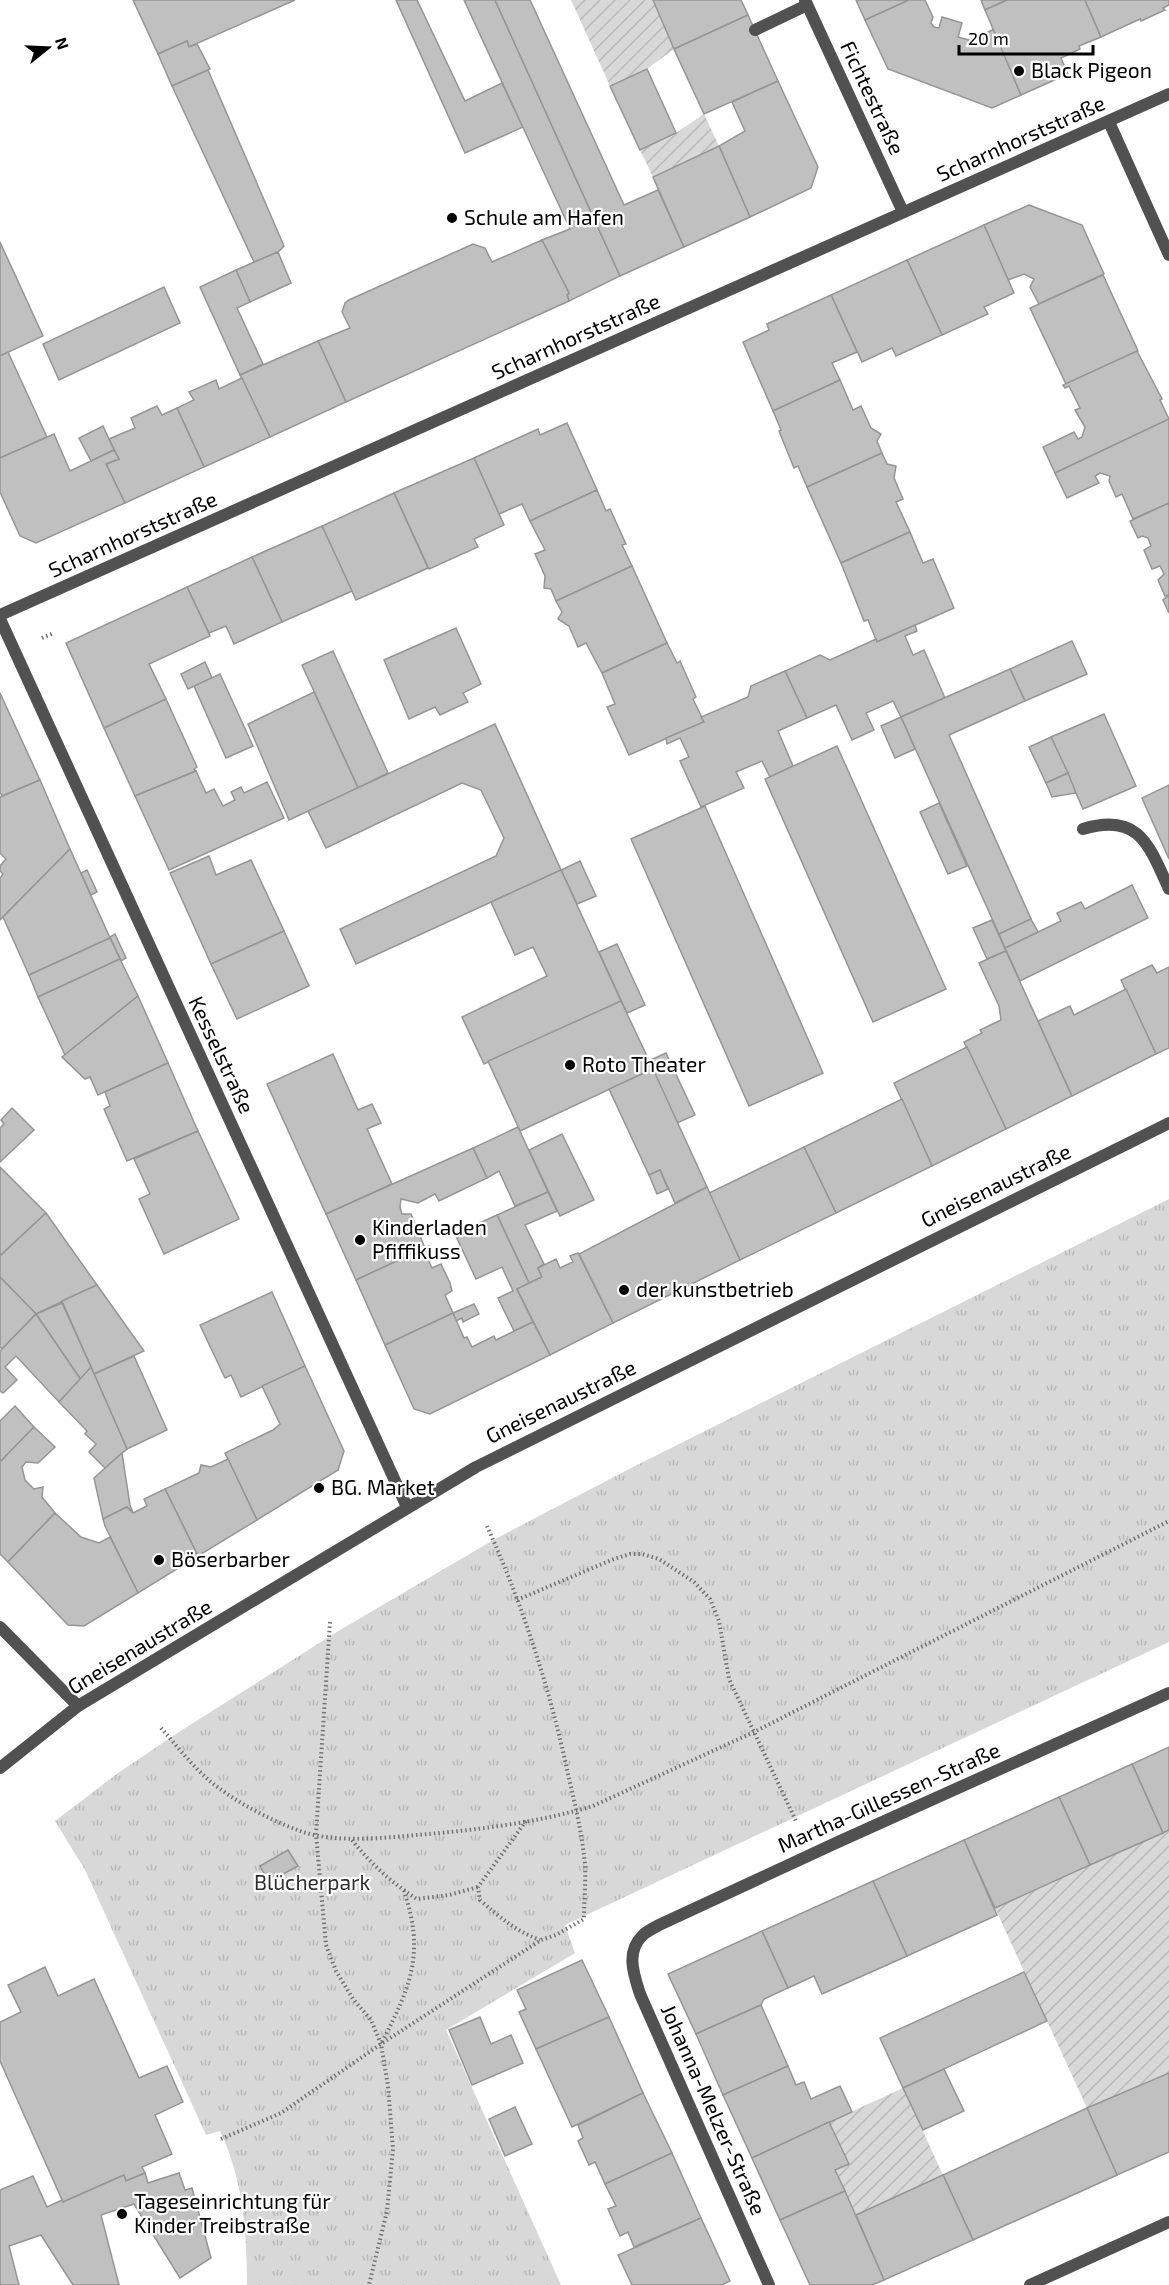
<svg xmlns="http://www.w3.org/2000/svg" width="1169" height="2285" viewBox="0 0 1169 2285" font-family="'Exo 2',sans-serif">
  <style>
    .park { fill: url(#park-tufts) }
    .garden { fill: url(#garden-furrows) }
    .building { fill: #c0c0c0; stroke: #959595; stroke-width: 1.5 }
    .lines { fill: none; stroke-linecap: round; stroke-linejoin: round }
    .path { stroke: #737373; stroke-width: 4; stroke-dasharray: 1.5 3; stroke-linecap: butt }
    .service { stroke: #515151; stroke-width: 12 }
    .minor { stroke: #515151; stroke-width: 12 }
    .poi-dot { fill: #000; stroke: #fff; stroke-width: 2 }
    .labels { text-anchor: middle; stroke-width: 4.5; stroke-linejoin: round; paint-order: stroke }
    .poi-label { font-size: 21px; fill: #000; stroke: #fff; text-anchor: start }
    .street-label { font-size: 21px; fill: #000; stroke: #fff }
    .park-label { font-size: 21px; fill: #2f2f2f; stroke: #fff }
  </style>
  <defs>
    <pattern id="park-tufts" width="24" height="20" patternUnits="userSpaceOnUse" patternTransform="scale(1.5)"><rect width="24" height="20" fill="#d8d8d8"/><path d="M3 7l-1-3M5 7V3M7 7l1-3M15 17l-1-3M17 17v-4M19 17l1-3" fill="none" stroke="#b8b8b8"/></pattern>
    <pattern id="garden-furrows" width="10" height="10" patternUnits="userSpaceOnUse" patternTransform="scale(1.5)"><rect width="10" height="10" fill="#d8d8d8"/><path d="M-1 1l2-2M0 10L10 0M9 11l2-2" fill="none" stroke="#b8b8b8"/></pattern>
  </defs>
  <rect width="100%" height="100%" fill="#fff"/>
  <path class="park" d="M1169 1199V1642L565 1925 575 1953 446 2030 561 2285H247C247 2232 243 2179 220 2131L206 2135 85 1870 55 1821 118 1773 179 1732 335 1633 495 1539 633 1467Z"/>
  <g class="garden">
    <polygon points="571,0 653,0 674,49 647,69 610,86"/>
    <polygon points="704,114 719,146 653,177 640,150 676,133"/>
    <polygon points="1169,1830 1169,2073 1087,2108 995,1908"/>
    <polygon points="903,2088 943,2175 856,2215 835,2170 849,2163 829,2122"/>
  </g>
  <g class="building">
    <polygon points="133,0 295,0 189,47 187,41 158,54"/>
    <polygon points="396,0 417,0 465,101 502,83 523,127 465,153"/>
    <polygon points="464,0 495,0 620,276 569,301 567,295 569,293 542,240 570,229"/>
    <polygon points="495,0 530,0 624,205 658,190 684,247 620,276"/>
    <polygon points="653,0 741,0 748,15 674,49"/>
    <polygon points="856,0 909,0 865,20"/>
    <polygon points="909,0 925,0 933,17 931,23 934,27 939,28 942,17 962,23 958,37 976,42 978,37 994,29 1021,95 992,108 888,69 865,20"/>
    <polygon points="981,0 1007,0 985,10"/>
    <polygon points="1007,0 1085,0 1101,37 1079,46 1080,49 1061,58 1068,74 1021,95 985,10"/>
    <polygon points="1085,0 1169,0 1169,5 1163,8 1165,10 1141,21 1140,19 1101,37"/>
    <polygon points="748,15 778,81 704,114 674,49"/>
    <polygon points="187,41 189,47 197,44 210,69 172,86 158,54"/>
    <polygon points="647,69 676,133 640,150 610,86"/>
    <polygon points="208,70 284,246 278,252 254,262 172,86"/>
    <polygon points="778,81 818,167 811,188 750,217 719,146 745,131 732,102"/>
    <polygon points="719,146 750,217 684,247 653,177"/>
    <polygon points="1029,205 1082,225 1104,274 1039,304 1030,287 1034,279 1024,274 1008,280 984,225"/>
    <polygon points="984,225 1014,293 984,307 988,314 942,335 907,260"/>
    <polygon points="542,240 569,293 567,295 569,301 346,402 318,341 350,328 342,312 345,303 349,300 473,244 485,248 492,262"/>
    <polygon points="0,242 43,336 0,356"/>
    <polygon points="278,252 291,283 250,302 236,270"/>
    <polygon points="907,260 942,335 896,356 892,348 862,362 831,295"/>
    <polygon points="236,270 250,302 237,308 263,364 240,375 200,287"/>
    <polygon points="1103,275 1138,351 1066,384 1030,308"/>
    <polygon points="164,287 180,323 59,380 43,344"/>
    <polygon points="831,295 857,352 832,363 840,380 773,411 743,342 769,330 767,324"/>
    <polygon points="318,341 346,402 270,437 240,375"/>
    <polygon points="1137,351 1162,399 1160,400 1169,419 1055,473 1043,447 1074,432 1078,439 1082,437 1085,427 1075,410 1080,408 1069,386 1065,388 1063,385"/>
    <polygon points="8,352 47,437 0,458 0,356"/>
    <polygon points="242,378 270,437 204,467 177,408 194,400 189,392 216,380 219,389"/>
    <polygon points="840,380 853,410 861,406 871,428 881,434 877,441 882,453 807,487 798,466 794,468 779,431 781,430 773,411"/>
    <polygon points="157,406 162,415 177,408 204,467 125,503 106,464 119,459 109,439 135,428 131,418"/>
    <polygon points="1169,419 1169,503 1133,519 1122,494 1116,497 1109,481 1110,476 1100,473 1095,476 1099,483 1067,498 1055,473"/>
    <polygon points="567,423 597,490 530,521 522,504 499,514 474,458 538,429 540,435"/>
    <polygon points="103,426 114,450 91,461 79,438"/>
    <polygon points="54,434 70,471 114,450 119,459 106,464 125,503 36,543 20,536 0,492 0,458"/>
    <polygon points="882,453 887,464 896,466 894,478 903,499 896,502 910,532 841,563 807,487"/>
    <polygon points="474,458 504,525 474,539 478,547 429,569 394,493"/>
    <polygon points="597,490 606,511 610,509 626,544 622,545 632,566 556,601 551,589 544,588 545,576 535,554 545,550 530,521"/>
    <polygon points="394,493 428,568 356,600 322,526"/>
    <polygon points="1169,503 1169,595 1165,596 1158,580 1164,574 1160,566 1152,569 1144,550 1151,546 1148,538 1142,536 1138,538 1130,521"/>
    <polygon points="322,526 352,591 282,622 252,557"/>
    <polygon points="910,532 923,563 933,559 954,608 877,642 868,620 864,621 841,563"/>
    <polygon points="252,557 282,622 234,644 226,626 209,633 187,587"/>
    <polygon points="632,566 667,643 602,673 586,643 578,647 569,626 558,619 562,612 556,601"/>
    <polygon points="187,587 210,636 149,664 166,699 104,728 66,643"/>
    <polygon points="1169,595 1169,613 1163,600"/>
    <polygon points="915,625 917,631 905,636 913,655 924,650 945,698 901,717 893,701 866,713 874,730 852,740 836,705 807,718 785,671 820,655 830,660 876,639 877,642"/>
    <polygon points="456,628 481,684 463,693 468,702 440,715 435,707 409,719 384,660"/>
    <polygon points="1072,641 1087,674 1025,701 1010,669"/>
    <polygon points="667,643 677,663 680,661 696,697 693,699 704,722 629,755 607,707 615,704 602,673"/>
    <polygon points="333,651 388,773 358,788 302,665"/>
    <polygon points="205,662 212,678 188,689 181,674"/>
    <polygon points="1010,669 1025,701 949,735 1031,919 999,934 901,717"/>
    <polygon points="785,671 807,718 778,731 793,766 770,777 762,761 736,772 744,788 701,807 680,761 689,757 680,738 667,744 666,738 704,722 701,717 748,697 751,686"/>
    <polygon points="220,674 253,746 226,758 194,686"/>
    <polygon points="314,692 358,788 289,820 248,724"/>
    <polygon points="0,693 40,780 2,796 0,792"/>
    <polygon points="166,699 197,767 194,769 196,771 135,796 104,728"/>
    <polygon points="1104,714 1136,786 1083,809 1051,737"/>
    <polygon points="901,717 915,749 895,758 881,726"/>
    <polygon points="495,724 561,870 356,964 340,929 496,856 504,838 481,790 462,783 326,848 308,811"/>
    <polygon points="1051,737 1068,773 1046,783 1029,747"/>
    <polygon points="837,746 946,989 873,1022 765,779"/>
    <polygon points="196,771 206,793 214,789 223,806 235,800 231,792 241,787 244,793 267,782 284,818 169,870 135,796"/>
    <polygon points="1068,773 1076,793 1052,797 1046,783"/>
    <polygon points="40,780 70,849 0,920 0,878 3,874 0,871 0,866 6,859 0,853 0,797"/>
    <polygon points="1169,785 1169,859 1142,798"/>
    <polygon points="939,803 967,866 948,874 920,812"/>
    <polygon points="705,806 823,1073 749,1106 631,839"/>
    <polygon points="70,849 110,938 29,975 3,917"/>
    <polygon points="209,856 216,875 251,860 284,931 211,964 170,873"/>
    <polygon points="580,861 596,896 577,904 561,870"/>
    <polygon points="87,870 97,892 91,895 81,873"/>
    <polygon points="561,870 621,1001 484,1064 462,1017 547,976 533,947 515,955 491,902"/>
    <polygon points="1132,885 1148,918 1020,981 1005,948 1061,921 1057,913 1081,902 1085,909"/>
    <polygon points="1031,919 1038,932 1005,948 999,934"/>
    <polygon points="992,920 1006,951 987,959 973,928"/>
    <polygon points="284,931 309,986 237,1019 211,964"/>
    <polygon points="115,934 126,958 121,961 110,937"/>
    <polygon points="110,938 120,959 38,997 29,975"/>
    <polygon points="617,944 645,1005 627,1013 599,952"/>
    <polygon points="1006,951 1072,1096 1006,1129 964,1042 982,1033 980,1030 1001,1020 999,1006 979,963"/>
    <polygon points="120,959 138,996 65,1055 38,997"/>
    <polygon points="1152,965 1157,973 1169,967 1169,1048 1156,1054 1121,980"/>
    <polygon points="1126,989 1156,1054 1072,1096 1038,1021 1070,1006 1074,1015"/>
    <polygon points="138,996 168,1063 98,1095 90,1077 85,1079 62,1057"/>
    <polygon points="621,1001 653,1069 520,1131 488,1061"/>
    <polygon points="967,1047 1006,1129 932,1166 894,1083"/>
    <polygon points="666,1053 695,1115 677,1123 648,1061"/>
    <polygon points="333,1054 358,1110 372,1104 381,1123 367,1129 392,1184 326,1214 267,1084"/>
    <polygon points="168,1063 198,1131 127,1161 104,1109 110,1106 105,1092"/>
    <polygon points="653,1069 707,1187 675,1203 660,1170 649,1175 609,1089"/>
    <polygon points="902,1099 932,1166 836,1213 804,1147"/>
    <polygon points="12,1108 34,1130 0,1162 0,1128 4,1124 1,1120"/>
    <polygon points="518,1127 548,1192 515,1206 499,1171 487,1178 473,1148"/>
    <polygon points="198,1131 239,1219 164,1254 139,1199 150,1194 134,1159"/>
    <polygon points="562,1134 594,1200 560,1216 529,1150"/>
    <polygon points="804,1147 836,1213 740,1260 709,1193"/>
    <polygon points="473,1148 487,1178 439,1201 435,1194 418,1203 401,1199 400,1207 402,1214 411,1214 425,1248 356,1280 326,1214"/>
    <polygon points="0,1167 46,1213 0,1256"/>
    <polygon points="660,1170 668,1189 657,1194 649,1175"/>
    <polygon points="707,1187 740,1260 613,1323 579,1254"/>
    <polygon points="548,1192 557,1211 525,1225 544,1264 538,1268 542,1277 529,1283 497,1215"/>
    <polygon points="46,1213 97,1285 36,1314 0,1277 0,1256"/>
    <polygon points="497,1215 529,1283 517,1289 533,1322 514,1331 498,1298 513,1291 502,1267 476,1279 455,1234"/>
    <polygon points="429,1246 432,1253 426,1255 432,1268 441,1264 450,1283 452,1291 445,1295 453,1313 385,1345 356,1280"/>
    <polygon points="578,1253 613,1323 550,1355 517,1289 542,1277 538,1268 556,1259 560,1268 573,1262 570,1256"/>
    <polygon points="0,1277 36,1314 2,1349 0,1347"/>
    <polygon points="97,1285 144,1351 94,1374 62,1301"/>
    <polygon points="272,1292 305,1366 241,1397 231,1375 225,1378 200,1325"/>
    <polygon points="62,1303 91,1367 81,1380 36,1314"/>
    <polygon points="474,1304 479,1314 463,1322 462,1318 456,1321 453,1313"/>
    <polygon points="453,1313 464,1338 467,1337 472,1347 494,1336 496,1340 533,1322 550,1355 430,1414 414,1409 385,1345"/>
    <polygon points="36,1314 81,1380 59,1402 16,1356 5,1367 17,1380 3,1393 0,1391 0,1351"/>
    <polygon points="134,1356 167,1430 127,1449 94,1374"/>
    <polygon points="305,1366 344,1451 338,1470 257,1520 225,1453 273,1430 280,1424 262,1386"/>
    <polygon points="91,1367 127,1449 105,1468 89,1452 96,1444 85,1434 87,1431 59,1402"/>
    <polygon points="15,1406 34,1427 0,1462 0,1421"/>
    <polygon points="34,1427 55,1447 38,1463 26,1462 22,1467 25,1480 34,1489 43,1487 42,1497 55,1513 8,1562 0,1554 0,1462"/>
    <polygon points="122,1453 130,1505 133,1513 127,1507 103,1519 94,1478"/>
    <polygon points="228,1459 257,1520 198,1556 165,1489 199,1473 201,1465 211,1467"/>
    <polygon points="165,1489 198,1556 138,1593 105,1526 103,1519 127,1507 133,1513 147,1506 144,1499"/>
    <polygon points="55,1513 81,1537 99,1543 110,1537 138,1593 84,1626 68,1625 8,1562"/>
    <polygon points="1169,1747 1169,1830 1163,1833 1132,1764"/>
    <polygon points="1132,1764 1163,1833 1090,1865 1059,1797"/>
    <polygon points="1059,1797 1090,1865 995,1908 964,1840"/>
    <polygon points="964,1840 997,1915 907,1956 873,1881"/>
    <polygon points="288,1850 298,1866 269,1882 260,1866"/>
    <polygon points="873,1881 907,1956 822,1994 814,1976 788,1988 762,1931"/>
    <polygon points="762,1931 788,1988 764,1999 761,2005 696,2034 668,1974"/>
    <polygon points="582,1960 609,2017 536,2049 519,2012 526,2009 517,1990"/>
    <polygon points="45,1967 58,1996 94,1979 139,2078 167,2066 183,2102 155,2115 172,2154 142,2167 145,2173 126,2181 124,2175 63,2202 0,2061 0,2022 21,2012 8,1985"/>
    <polygon points="1024,1972 1047,2021 903,2088 880,2038"/>
    <polygon points="761,2005 788,2066 723,2095 696,2034"/>
    <polygon points="480,2017 491,2044 511,2035 523,2063 472,2085 449,2030"/>
    <polygon points="609,2017 643,2093 572,2127 536,2049"/>
    <polygon points="788,2066 796,2085 804,2082 811,2099 840,2086 852,2112 752,2158 723,2095"/>
    <polygon points="944,2069 964,2111 923,2130 903,2088"/>
    <polygon points="1169,2073 1169,2152 1117,2175 1087,2108"/>
    <polygon points="643,2093 672,2153 605,2184 595,2162 589,2165 578,2141 583,2138 578,2125"/>
    <polygon points="515,2107 532,2144 505,2156 489,2119"/>
    <polygon points="1087,2108 1117,2175 973,2240 943,2175"/>
    <polygon points="829,2122 849,2164 835,2170 845,2191 780,2220 752,2158"/>
    <polygon points="672,2153 701,2218 634,2247 628,2232 620,2236 608,2209 616,2206 605,2184"/>
    <polygon points="145,2173 148,2183 179,2173 185,2190 192,2188 211,2258 180,2278 134,2204 101,2215 119,2285 73,2285 41,2235 9,2246 19,2285 0,2285 0,2190 33,2176 47,2207 62,2200 63,2202 124,2175 126,2181"/>
    <polygon points="943,2175 973,2240 884,2280 856,2215"/>
    <polygon points="845,2191 884,2280 872,2285 810,2285 780,2220"/>
    <polygon points="701,2218 730,2281 722,2285 632,2285 618,2255"/>
  </g>
  <g class="lines">
    <g class="path">
      <polyline points="42,638 54,633"/>
      <polyline points="517,1600 614,1559 630,1554 642,1554 659,1559 694,1582 710,1599 719,1621 729,1679 796,1821"/>
      <polyline points="330,1622 316,1834 326,1945 336,1971 353,1999 371,2020 381,2044 388,2086 393,2149 387,2211 369,2285"/>
      <path d="M161 1728C177 1746 193 1767 211 1782 237 1803 272 1821 303 1832 337 1843 382 1838 417 1835 476 1830 536 1823 593 1806L754 1732 1169 1521"/>
      <path d="M526 1821 478 1887 480 1900C501 1918 514 1930 540 1940"/>
      <path d="M352 1840C370 1863 393 1884 417 1899L449 1895 478 1887"/>
      <path d="M382 2042C411 1986 425 1953 404 1891"/>
      <path d="M221 2139 281 2113 381 2044 541 1940 556 1935 584 1919C584 1901 586 1882 585 1864 582 1834 575 1804 568 1774 550 1689 523 1606 487 1526"/>
    </g>
    <g class="service">
      <polyline points="755,30 807,5"/>
      <path d="M1083 829C1139 812 1149 845 1169 889"/>
    </g>
    <g class="minor">
      <polyline points="805,0 903,212"/>
      <polyline points="1109,122 1169,255"/>
      <polyline points="0,615 1169,94"/>
      <polyline points="0,619 407,1507"/>
      <polyline points="0,1627 78,1706"/>
      <polyline points="0,1768 78,1706 476,1467 1169,1123"/>
      <path d="M769 2285 640 1994C634 1975 625 1952 643 1935 647 1931 654 1928 659 1925L838 1842 1169 1693"/>
      <polyline points="1030,2285 1169,2222"/>
    </g>
  </g>
  <g class="poi-dot">
    <circle cx="1019" cy="71" r="6"/>
    <circle cx="452" cy="218" r="6"/>
    <circle cx="570" cy="1065" r="6"/>
    <circle cx="360" cy="1240" r="6"/>
    <circle cx="624" cy="1290" r="6"/>
    <circle cx="319" cy="1488" r="6"/>
    <circle cx="159" cy="1560" r="6"/>
    <circle cx="122" cy="2214" r="6"/>
  </g>
  <g class="labels">
    <g class="poi-label">
      <text x="1031" y="78">Black Pigeon</text>
      <text x="464" y="225">Schule am Hafen</text>
      <text x="582" y="1072">Roto Theater</text>
      <text x="372" y="1235">Kinderladen<tspan x="372" dy="24">Pfiffikuss</tspan></text>
      <text x="636" y="1297">der kunstbetrieb</text>
      <text x="331" y="1495">BG. Market</text>
      <text x="171" y="1567">Böserbarber</text>
      <text x="134" y="2209">Tageseinrichtung für<tspan x="134" dy="24">Kinder Treibstraße</tspan></text>
    </g>
    <g class="street-label">
      <text transform="translate(872 98) rotate(65)" y="7">Fichtestraße</text>
      <text transform="translate(1021 139) rotate(-24)" y="7">Scharnhorststraße</text>
      <text transform="translate(576 337) rotate(-24)" y="7">Scharnhorststraße</text>
      <text transform="translate(133 535) rotate(-24)" y="7">Scharnhorststraße</text>
      <text transform="translate(221 1055) rotate(65)" y="7">Kesselstraße</text>
      <text transform="translate(996 1186) rotate(-26)" y="7">Gneisenaustraße</text>
      <text transform="translate(561 1402) rotate(-26)" y="7">Gneisenaustraße</text>
      <text transform="translate(140 1647) rotate(-31)" y="7">Gneisenaustraße</text>
      <text transform="translate(889 1798) rotate(-24)" y="7">Martha-Gillessen-Straße</text>
      <text transform="translate(713 2110) rotate(66)" y="7">Johanna-Melzer-Straße</text>
    </g>
    <g class="park-label">
      <text x="312" y="1890">Blücherpark</text>
    </g>
  </g>
  <g transform="translate(48 48) rotate(72)" stroke="#ffffff" stroke-width="4.5" paint-order="stroke">
  <path d="M0-4.5L10 22L0 15L-10 22Z" fill="#000000"/>
  <text y="-9" font-size="16" font-weight="bold" text-anchor="middle" fill="#000000">N</text>
  </g>
  <path d="M959 45v9h134v-9" fill="none" stroke="#000000" stroke-width="3"/>
  <text x="968" y="45" font-size="18" fill="#000000" stroke="#ffffff" stroke-width="4.5" paint-order="stroke">20 m</text>
</svg>
